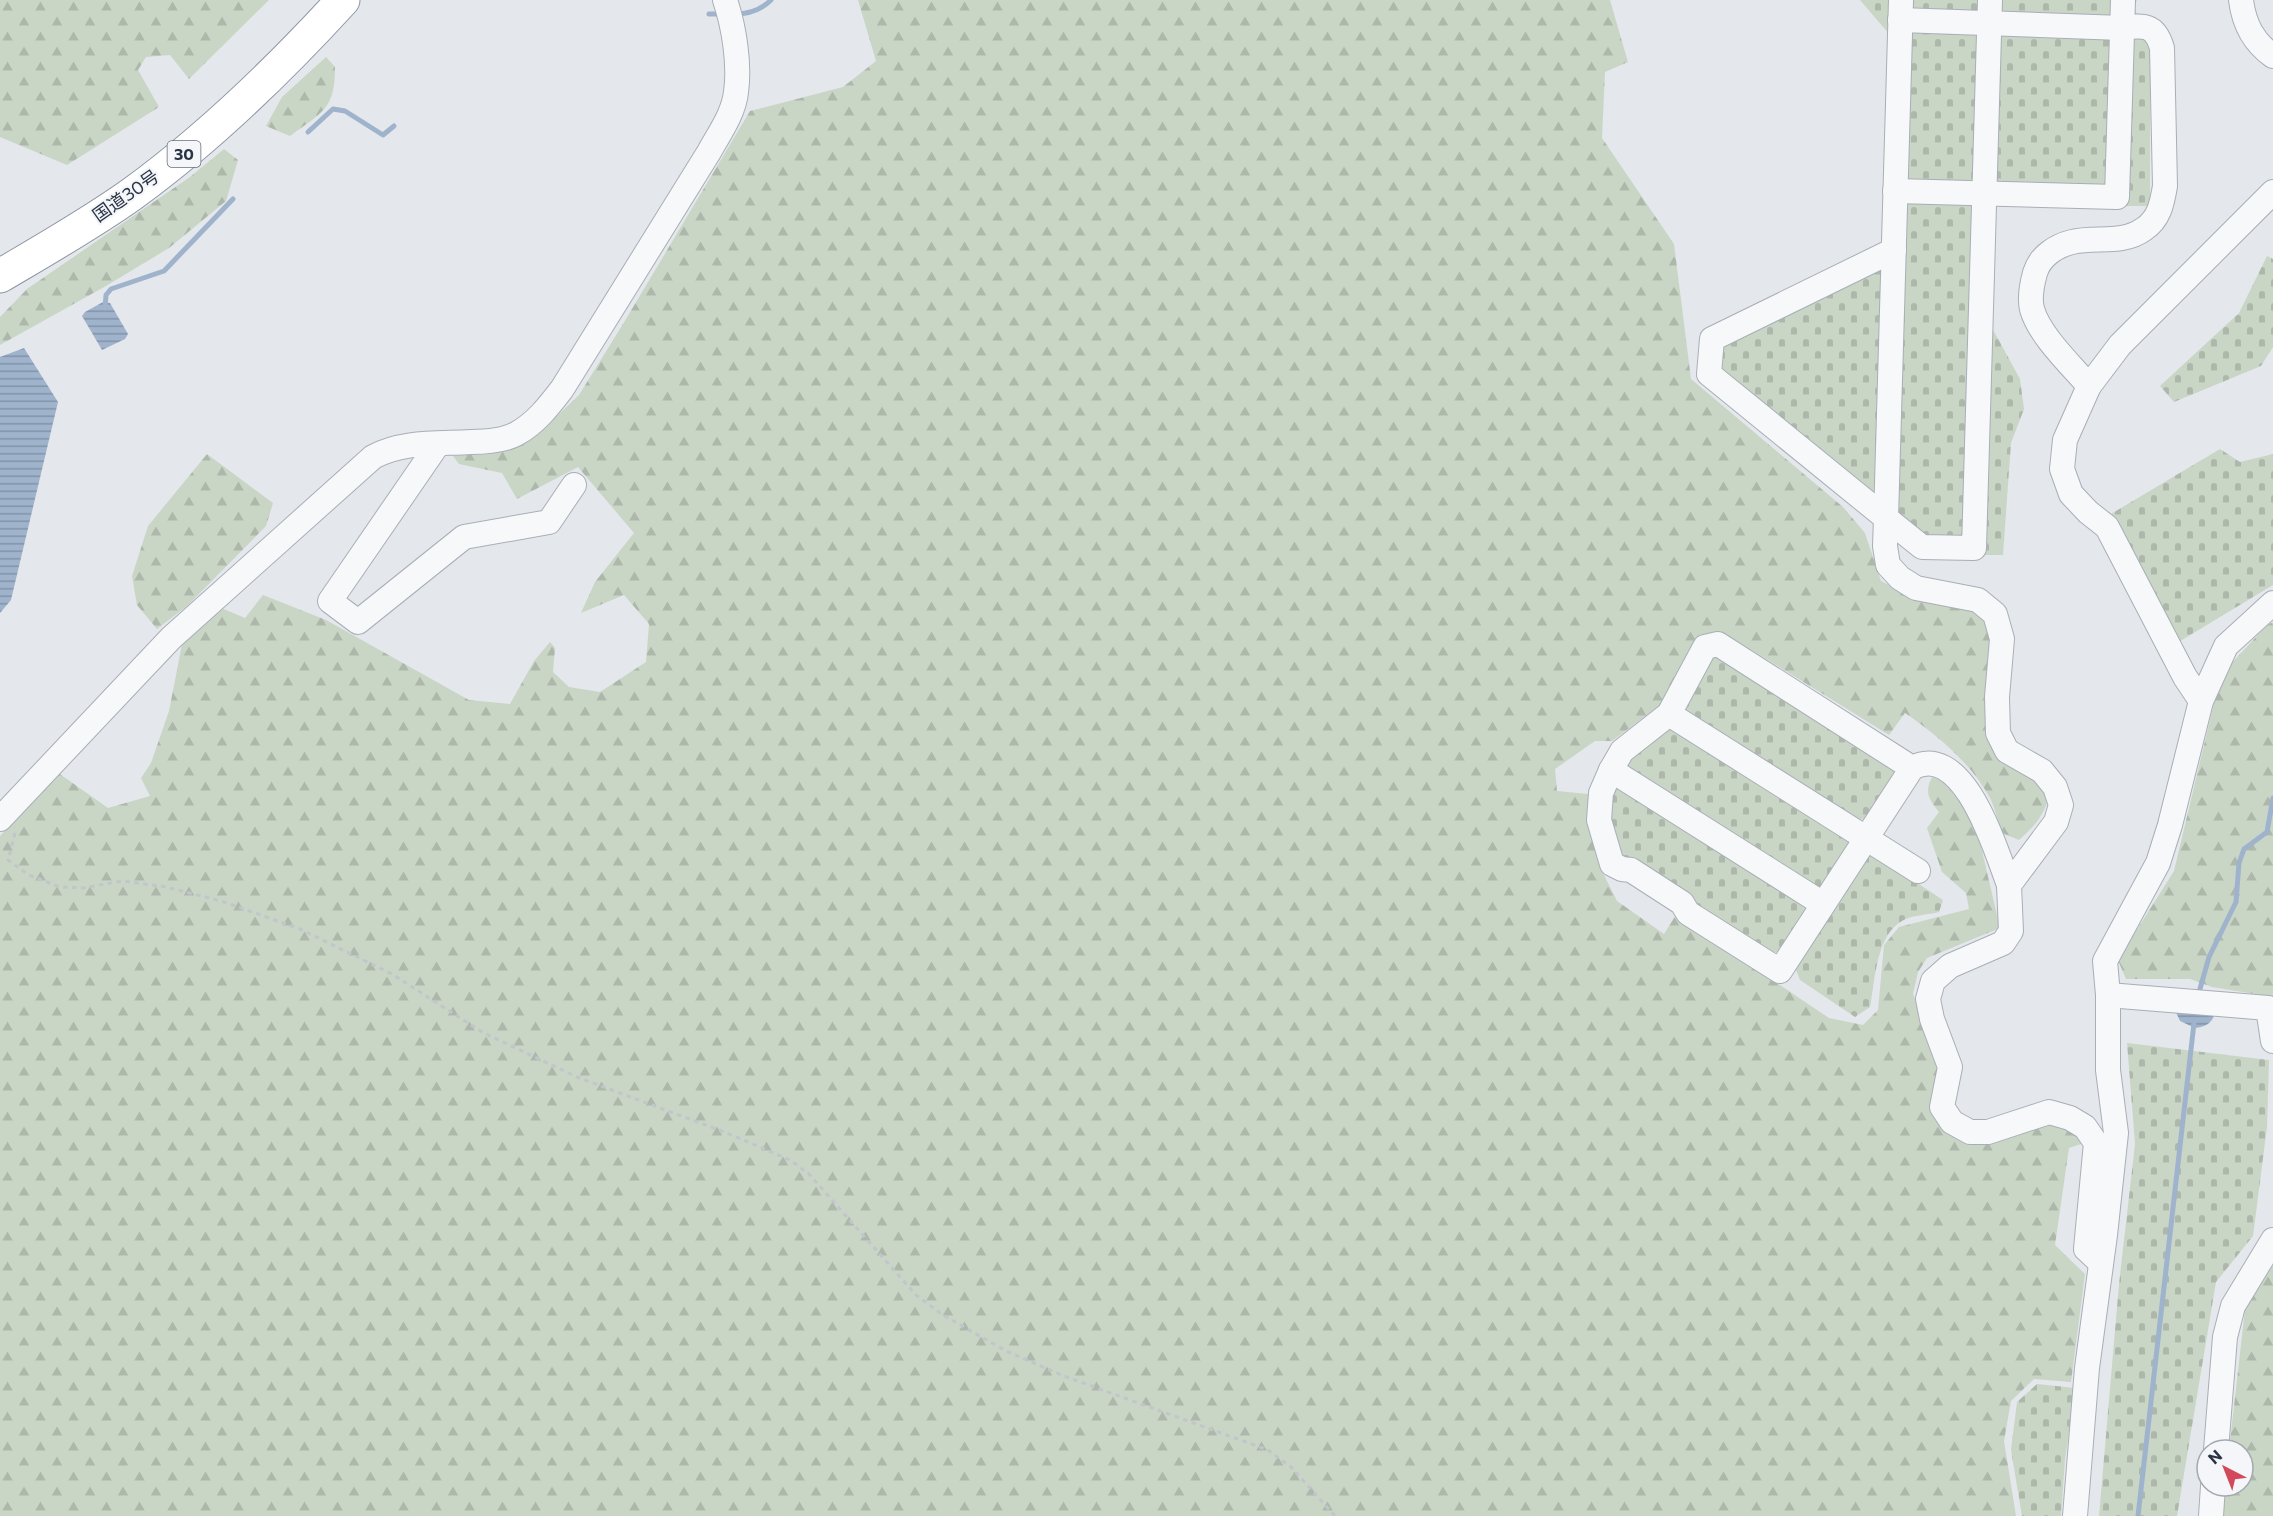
<svg xmlns="http://www.w3.org/2000/svg" width="2273" height="1516" viewBox="0 0 2273 1516" font-family="Commissioner,'Noto Sans JP',sans-serif">
  <style>
    .forest { fill: url(#forest-firs) }
    .cemetery { fill: url(#cemetery-stones) }
    .water { fill: url(#water-rules) }
    .lines { fill: none; stroke-linecap: round; stroke-linejoin: round }
    .stream { stroke: #9fb4cc; stroke-width: 5 }
    .minor-casing { stroke: #a9aeb7; stroke-width: 26 }
    .highway-casing { stroke: #8b94a3; stroke-width: 35 }
    .path { stroke: #c2c5cb; stroke-width: 3; stroke-dasharray: 4.5 4.5; stroke-linecap: butt }
    .minor { stroke: #f7f8fa; stroke-width: 24 }
    .highway { stroke: #fff; stroke-width: 33 }
    .labels { text-anchor: middle; stroke-width: 4.5; stroke-linejoin: round; paint-order: stroke }
    .shield { fill: #f4f6f9; stroke: #676e7b; stroke-width: 1.5 }
    .shield-label { font-size: 16px; font-weight: bold; fill: #2b3445 }
    .street-label { font-size: 18px; fill: #2b3445; stroke: #f4f6f9 }
  </style>
  <defs>
    <pattern id="forest-firs" width="22" height="20" patternUnits="userSpaceOnUse" patternTransform="scale(1.5)"><rect width="22" height="20" fill="#c9d6c5"/><path d="M5 1l3.5 6h-7zM16 11l3.5 6h-7z" fill="#adb8ab"/></pattern>
    <pattern id="cemetery-stones" width="16" height="16" patternUnits="userSpaceOnUse" patternTransform="scale(1.5)"><rect width="16" height="16" fill="#c9d6c5"/><path d="M2 7V4a2 2 0 0 1 4 0v3zM10 15v-3a2 2 0 0 1 4 0v3z" fill="#adb8ab"/></pattern>
    <pattern id="water-rules" width="6" height="5" patternUnits="userSpaceOnUse" patternTransform="scale(1.5)"><rect width="6" height="5" fill="#9fb4cc"/><path d="M0 2.5h6" fill="none" stroke="#8293a7"/></pattern>
  </defs>
  <rect width="100%" height="100%" fill="#e4e7ec"/>
  <g class="forest">
    <polygon points="0,0 269,0 189,79 170,55 146,57 138,70 159,107 67,165 0,137"/>
    <path d="M858 0H1610L1628 62 1605 72 1602 138 1674 244 1691 379 1843 507 1865 533 1881 581 1919 600 1972 608 1988 618 1994 638 1989 718 2037 775 2049 796C2044 816 2034 827 2019 840L2002 833C1998 821 1995 808 1990 798 1972 764 1936 734 1905 713L1889 735 1726 634 1698 644 1664 702 1612 741H1595L1555 769 1557 791 1588 794 1600 867 1617 901 1664 934 1676 915 1829 1018 1863 1025 1878 1010 1884 945 1899 927 1969 909 1966 893 1942 872 1927 828 1939 812C1928 798 1924 792 1933 775L1948 779 1973 812 2000 928 1927 958 1918 972 1913 994 1944 1069 1942 1123 2052 1121 2072 1128 2084 1143 2069 1148 2055 1245 2085 1274 2071 1382 2034 1379 2011 1401 2004 1441 2016 1516H0V836L57 772 108 808 150 796 141 778 151 763 169 711 183 639 219 607 245 618 263 595 326 620 469 700 510 704 534 661 550 642 555 648 553 672 569 687 600 692 646 662 649 624 624 595 581 613 595 582 634 533 578 467 517 499 502 473 459 464 453 456 494 453 539 433 579 395 623 324 750 111 843 87 876 61Z"/>
    <path d="M326 57 335 67C335 110 322 112 290 136L266 126 282 97Z"/>
    <polygon points="224,149 238,160 226,201 169,248 106,286 0,345 0,317 27,289 190,177"/>
    <polygon points="207,454 273,503 266,526 187,606 157,629 137,605 132,576 148,526"/>
    <polygon points="2273,622 2273,997 2212,987 2190,979 2126,979 2117,958 2126,937 2138,928 2174,871 2214,703 2230,665 2266,626"/>
    <polygon points="2273,1258 2273,1516 2222,1516 2225,1486 2243,1486 2243,1450 2229,1450 2245,1309"/>
  </g>
  <g class="cemetery">
    <polygon points="1860,0 2137,0 2134,7 2150,47 2150,206 1993,206 1992,328 2020,379 2024,409 2011,443 2003,555 1925,555 1699,373 1703,331 1874,249 1887,239 1890,35"/>
    <polygon points="2267,256 2273,259 2273,347 2261,366 2174,402 2160,386 2239,313"/>
    <polygon points="2220,449 2240,462 2273,454 2273,585 2177,643 2111,514"/>
    <polygon points="1719,652 1898,772 1871,817 1857,820 1685,715 1680,703 1709,653"/>
    <polygon points="1662,728 1675,729 1849,837 1851,850 1827,887 1811,888 1626,770 1625,756"/>
    <polygon points="1622,784 1803,899 1809,915 1786,950 1771,953 1621,855 1607,820 1608,791"/>
    <path d="M1875 855 1943 900 1939 912C1928 915 1911 915 1902 921 1876 935 1875 981 1870 1007L1855 1017 1800 980 1794 965 1863 856Z"/>
    <polygon points="2127,1043 2269,1060 2267,1127 2253,1236 2216,1282 2177,1516 2099,1516 2119,1284 2135,1144"/>
    <polygon points="2037,1384 2075,1388 2065,1460 2061,1516 2022,1516 2011,1450 2017,1402"/>
  </g>
  <g class="water">
    <polygon points="103,302 110,303 128,334 125,339 102,350 82,316 85,312"/>
    <polygon points="24,348 58,402 11,600 0,613 0,357"/>
    <path d="M2216 1008C2214 1021 2208 1027 2195 1028L2180 1021 2175 1010Z"/>
  </g>
  <g class="lines">
    <g class="stream">
      <polyline points="709,14 723,14"/>
      <path d="M735 14C749 14 761 10 771 0"/>
      <polyline points="308,132 333,109 345,111 383,135 394,126"/>
      <polyline points="105,308 106,295 111,289 164,271 233,199"/>
      <polyline points="2198,996 2209,957 2236,902 2239,863 2244,849 2267,832 2273,798"/>
      <polyline points="2138,1516 2194,1023"/>
    </g>
    <defs>
      <g id="minor">
        <polyline points="1901,0 1886,518 1922,547 1974,548 1990,0"/>
        <path d="M2241 0C2244 24 2253 42 2273 56"/>
        <path d="M1900 20 2122 28C2144 25 2155 24 2162 48L2165 186C2162 204 2159 219 2144 229 2122 245 2096 236 2072 242 2056 246 2040 256 2035 273 2032 284 2029 297 2032 309 2039 335 2071 365 2089 386"/>
        <polyline points="1895,191 2117,197 2123,0"/>
        <polyline points="1894,250 1712,339 1709,374 1886,518 1885,546 1888,565 1900,578 1916,588 1978,600 1995,614 2002,639 1997,697 1998,733 2007,751 2042,771 2055,787 2061,805 2056,822 2009,885 2011,931 2003,943 1950,966 1933,981 1928,999 1932,1019 1950,1067 1942,1107 1952,1122 1970,1132 1988,1132 2049,1112 2070,1118 2085,1127 2096,1143 2086,1249 2101,1263"/>
        <polyline points="438,444 330,601 358,622 464,537 549,522 574,485"/>
        <polyline points="2201,701 2185,677 2107,527 2088,512 2071,494 2062,469 2065,440 2089,386 2120,345 2273,192"/>
        <polyline points="1669,714 1918,871"/>
        <path d="M1912 768 1718 644 1705 647 1669 714 1622 751 1611 770 1601 793 1599 820 1612 864 1622 869 1631 870 1682 903 1688 913 1780 971 1912 768C1964 740 1996 851 2009 885"/>
        <polyline points="1611,770 1823,904"/>
        <path d="M0 819 171 638 373 457C403 441 437 444 471 442 487 442 503 441 516 434 535 424 549 406 562 389L709 152C719 134 734 113 736 92 740 64 734 27 725 0"/>
        <polyline points="2108,995 2268,1008 2273,1041"/>
        <polyline points="2216,1450 2225,1337 2233,1306 2273,1240"/>
        <polyline points="2075,1516 2087,1368 2105,1235 2116,1133 2108,1070 2108,995 2105,961 2158,863 2170,825 2201,701 2226,646 2273,603"/>
        <polyline points="2211,1516 2213,1486"/>
      </g>
      <path id="highway" d="M0 276C44 250 90 224 132 194 209 138 278 71 343 0"/>
    </defs>
    <use href="#minor" class="minor-casing"/>
    <use href="#highway" class="highway-casing"/>
    <polyline class="path" points="15,833 8,860 29,875 60,887 82,888 123,881 166,887 221,901 300,929 392,974 482,1032 577,1077 727,1133 790,1160 809,1174 916,1295 943,1315 1006,1351 1064,1376 1268,1450 1291,1467 1335,1516"/>
    <use href="#minor" class="minor"/>
    <use href="#highway" class="highway"/>
  </g>
  <g class="labels">
    <rect class="shield" x="167.5" y="141" width="33" height="26" rx="4.5"/>
    <g class="shield-label">
      <text x="184" y="160">30</text>
    </g>
    <g class="street-label">
      <text transform="translate(126 196) rotate(-35)" y="6">国道30号</text>
    </g>
  </g>
  <g transform="translate(2225 1468) rotate(318)"><circle r="28" fill="#f4f6f9" stroke="#a4a8b1" stroke-width="1.5"/>
  <path d="M0-4.5L10 22L0 15L-10 22Z" fill="#d1495b"/>
  <text y="-9" font-size="16" font-weight="bold" text-anchor="middle" fill="#2b3445">N</text>
  </g>
</svg>
